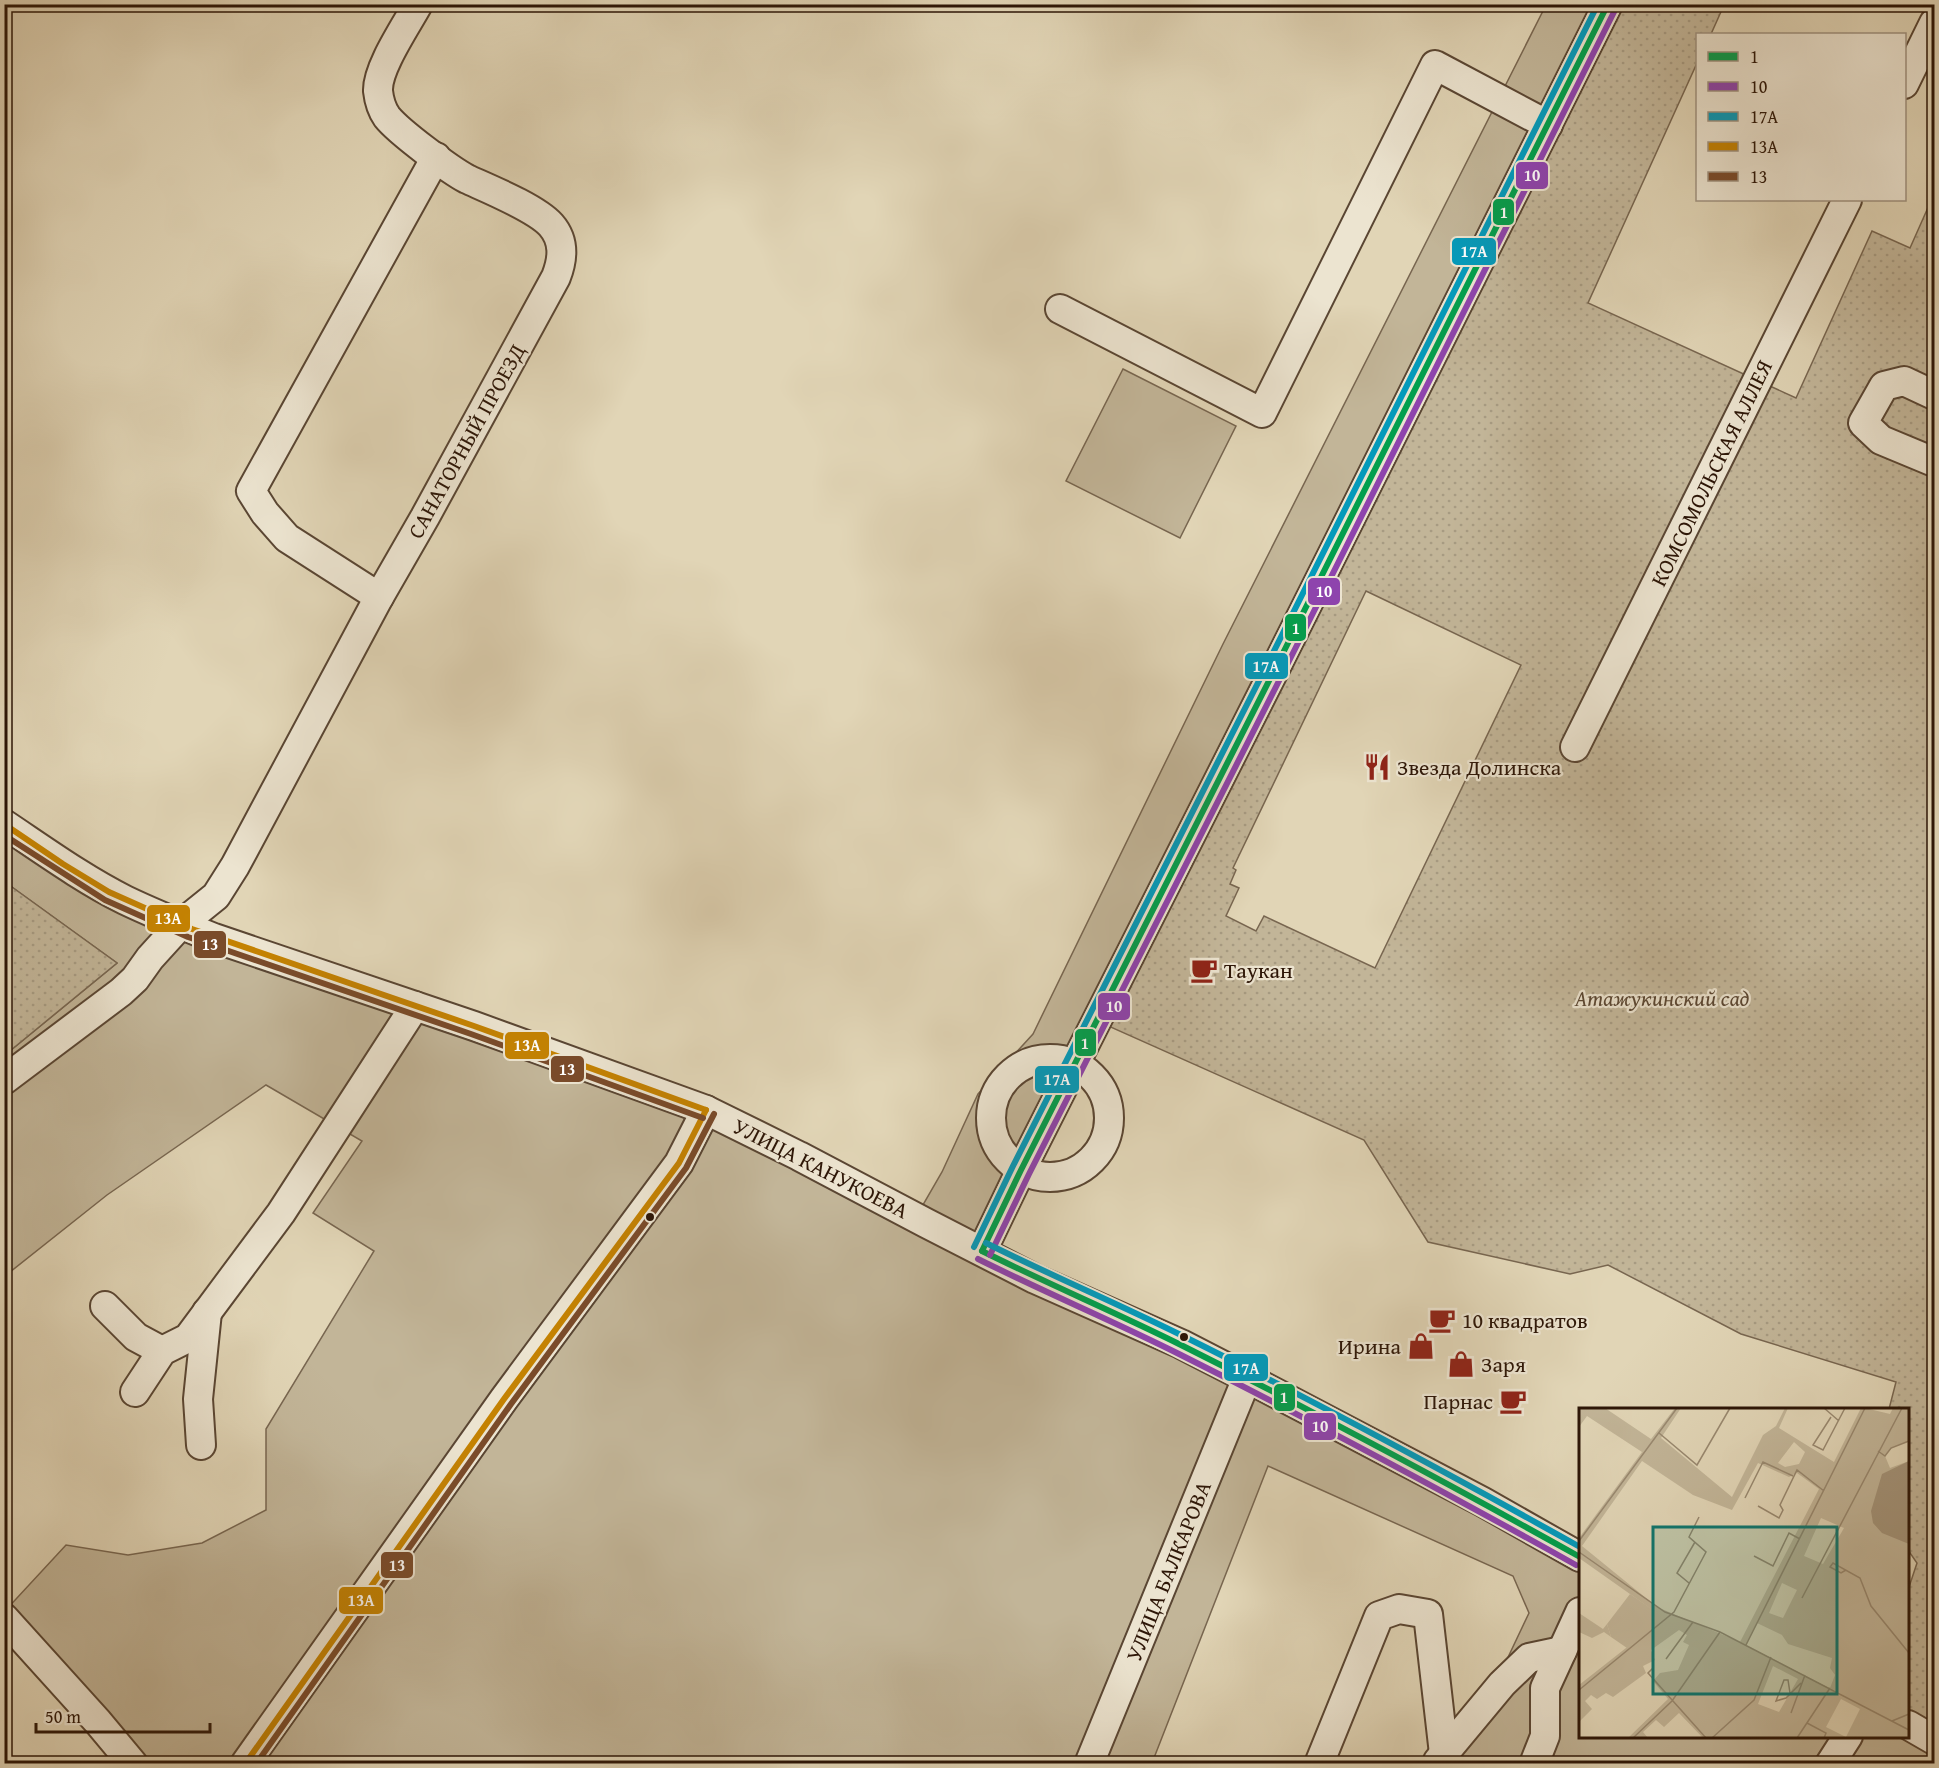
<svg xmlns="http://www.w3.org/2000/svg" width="1939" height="1768" viewBox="0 0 1939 1768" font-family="'Gentium Book Plus',serif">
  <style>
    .green { fill: #c2b598; stroke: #786650; stroke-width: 1.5 }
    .park { fill: url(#park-dots); stroke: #786650; stroke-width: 1.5; fill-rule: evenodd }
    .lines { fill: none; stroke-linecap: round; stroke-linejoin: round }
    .minor-casing { stroke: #5a4633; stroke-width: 32 }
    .minor { stroke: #ece4d0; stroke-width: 28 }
    .bus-1-casing { stroke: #ece4d0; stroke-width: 10 }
    .bus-2-casing { stroke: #ece4d0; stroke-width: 10 }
    .bus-3-casing { stroke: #ece4d0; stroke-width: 10 }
    .bus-4-casing { stroke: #ece4d0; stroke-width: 10 }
    .bus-5-casing { stroke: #ece4d0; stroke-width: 10 }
    .bus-1 { stroke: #029f4d; stroke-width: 6 }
    .bus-2 { stroke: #8e44ad; stroke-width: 6 }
    .bus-3 { stroke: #049aba; stroke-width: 6 }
    .bus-4 { stroke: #c48202; stroke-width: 6 }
    .bus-5 { stroke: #7a4b2a; stroke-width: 6 }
    .bus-dot { fill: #2d1607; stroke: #ece4d0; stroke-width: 2 }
    .labels { text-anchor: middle; stroke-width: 4.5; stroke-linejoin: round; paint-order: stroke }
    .street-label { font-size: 22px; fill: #2d1607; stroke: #ece4d0 }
    .poi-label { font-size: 22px; fill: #2d1607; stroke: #ece4d0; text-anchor: start }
    .park-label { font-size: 22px; font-style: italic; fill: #5a4632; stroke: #ece4d0 }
    .inset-road { fill: none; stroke: #998970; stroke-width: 1.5 }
    .view { fill: #0f766e; fill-opacity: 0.15; stroke: #0f766e; stroke-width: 3 }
    .inset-edge { fill: none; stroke: #2d1607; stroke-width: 3 }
    .line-badge { stroke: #ece4d0; stroke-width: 2 }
    .badge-label { font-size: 16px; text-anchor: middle; font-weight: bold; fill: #fff }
  </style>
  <defs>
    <pattern id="park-dots" width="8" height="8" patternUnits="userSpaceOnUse" patternTransform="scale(1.5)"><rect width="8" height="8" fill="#c2b598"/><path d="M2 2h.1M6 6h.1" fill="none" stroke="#a79b82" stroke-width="1.8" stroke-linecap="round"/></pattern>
  </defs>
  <rect width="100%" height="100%" fill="#e1d5b6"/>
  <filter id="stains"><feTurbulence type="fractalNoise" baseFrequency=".00333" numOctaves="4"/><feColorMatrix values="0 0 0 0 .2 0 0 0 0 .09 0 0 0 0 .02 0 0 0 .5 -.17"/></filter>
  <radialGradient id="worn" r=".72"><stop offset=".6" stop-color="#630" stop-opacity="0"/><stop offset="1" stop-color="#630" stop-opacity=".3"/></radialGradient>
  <g class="green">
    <polygon points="1546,5 1608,5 982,1251 1580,1557 1580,1736 1908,1736 1934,1740 1934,1763 1458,1763 1529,1613 1513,1576 1268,1466 1152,1763 114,1763 4,1612 66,1545 128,1555 202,1543 266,1510 266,1429 374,1251 313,1213 362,1141 266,1085 107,1195 5,1276 5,1055 117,963 5,882 5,824 80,874 474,1026 916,1217 942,1172 978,1094 1033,1034 1223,644"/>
    <polygon points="1123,369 1236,426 1180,538 1066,481"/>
  </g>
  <g class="park">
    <path d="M1608 5H1724L1711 34H1698L1697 63 1588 303 1796 398 1872 231 1910 248 1934 194V1740L1908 1725V1590L1917 1563 1908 1550V1410L1889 1409 1896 1382 1741 1334 1608 1265 1570 1274 1428 1242 1364 1140 1097 1021ZM1366 591 1521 665 1375 968 1264 916 1256 931 1226 916 1239 888 1230 884 1236 870 1233 868Z"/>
    <polygon points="5,882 117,963 5,1055"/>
  </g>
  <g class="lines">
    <defs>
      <g id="minor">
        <polyline points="1904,84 1934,23"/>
        <polyline points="1060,309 1262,413 1435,65 1548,125"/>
        <polyline points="1934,395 1904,381 1884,386 1863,423 1881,440 1934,462"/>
        <polyline points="379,597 287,538 265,513 251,491 436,157"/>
        <polyline points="1575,747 1847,200"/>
        <path d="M4 824C43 850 83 879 125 900 154 914 184 926 214 938L474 1026 706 1110 799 1156 926 1223 1035 1279 1181 1344 1247 1378 1483 1502 1580 1557"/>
        <circle cx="1050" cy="1118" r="59"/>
        <path d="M4 1080 121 992 135 979 150 958 180 925 216 896 235 866 379 597 425 517 556 277C563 259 565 241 551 225 536 208 489 189 467 179 450 170 399 132 387 117 382 110 379 100 378 91 377 68 406 26 418 4"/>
        <polyline points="982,1251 1021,1170 1278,663 1608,4"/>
        <polyline points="105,1306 136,1337 162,1351"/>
        <polyline points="135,1392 162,1351 188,1338 281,1213 415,1006"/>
        <polyline points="201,1445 198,1399 207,1312"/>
        <polyline points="4,1618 98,1722 133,1764"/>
        <polyline points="1908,1725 1934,1740"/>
        <polyline points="1438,1761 1502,1684 1529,1658 1562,1651"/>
        <polyline points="245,1764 504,1399 679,1163 706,1110"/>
        <polyline points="1089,1764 1247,1378"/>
        <polyline points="1319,1764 1379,1616 1399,1609 1428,1614 1444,1754"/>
        <polyline points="1534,1764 1545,1736 1545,1688 1580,1612"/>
        <polyline points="1830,1764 1848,1736"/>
      </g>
    </defs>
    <use href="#minor" class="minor-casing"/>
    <use href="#minor" class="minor"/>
    <defs>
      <g id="bus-1">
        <polyline points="982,1251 1021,1170 1278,663 1608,4"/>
        <path d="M982 1251C1048 1284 1117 1313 1183 1346 1317 1413 1449 1484 1580 1557"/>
      </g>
      <g id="bus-2">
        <polyline points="990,1255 1029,1174 1286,667 1616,8"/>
        <path d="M978 1259C1044 1292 1113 1321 1179 1354 1313 1421 1445 1492 1576 1565"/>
      </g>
      <g id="bus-3">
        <path d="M986 1243C1052 1276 1121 1305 1187 1338 1320 1404 1451 1475 1580 1547"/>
        <polyline points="974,1247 1013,1166 1270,659 1598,4"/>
      </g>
      <g id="bus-4">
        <polyline points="4,824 63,864 109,892 192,929 474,1026 706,1110"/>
        <polyline points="245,1764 504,1399 679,1163 706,1110"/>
      </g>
      <g id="bus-5">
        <polyline points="4,835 105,900 188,937 471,1034 703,1118"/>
        <polyline points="256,1764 511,1404 686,1168 714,1114"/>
      </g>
    </defs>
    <use href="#bus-1" class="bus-1-casing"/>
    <use href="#bus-2" class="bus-2-casing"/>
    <use href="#bus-3" class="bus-3-casing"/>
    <use href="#bus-4" class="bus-4-casing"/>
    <use href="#bus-5" class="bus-5-casing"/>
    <use href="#bus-1" class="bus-1"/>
    <use href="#bus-2" class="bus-2"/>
    <use href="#bus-3" class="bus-3"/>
    <use href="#bus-4" class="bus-4"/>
    <use href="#bus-5" class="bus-5"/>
  </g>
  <defs>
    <symbol id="restaurant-bare" viewBox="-9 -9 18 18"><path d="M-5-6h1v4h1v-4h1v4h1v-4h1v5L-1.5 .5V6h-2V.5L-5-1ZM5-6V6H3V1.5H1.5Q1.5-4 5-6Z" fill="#8f2418" stroke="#ece4d0" stroke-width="2.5" paint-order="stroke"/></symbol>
    <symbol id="cafe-bare" viewBox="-9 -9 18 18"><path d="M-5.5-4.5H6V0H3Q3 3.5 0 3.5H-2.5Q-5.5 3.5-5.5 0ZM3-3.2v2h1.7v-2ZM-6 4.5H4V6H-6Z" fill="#8f2418" stroke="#ece4d0" stroke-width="2.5" paint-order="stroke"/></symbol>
    <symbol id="shop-bare" viewBox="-9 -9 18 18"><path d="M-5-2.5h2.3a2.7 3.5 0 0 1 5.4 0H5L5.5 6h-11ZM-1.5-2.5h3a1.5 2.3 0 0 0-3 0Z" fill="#8f2418" stroke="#ece4d0" stroke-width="2.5" paint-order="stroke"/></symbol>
  </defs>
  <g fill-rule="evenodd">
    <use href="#restaurant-bare" x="1358" y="748" width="38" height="38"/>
    <use href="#cafe-bare" x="1185" y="951" width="38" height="38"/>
    <use href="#cafe-bare" x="1423" y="1301" width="38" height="38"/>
    <use href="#shop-bare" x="1402" y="1327" width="38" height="38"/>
    <use href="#shop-bare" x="1442" y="1345" width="38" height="38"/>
    <use href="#cafe-bare" x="1494" y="1382" width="38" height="38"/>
  </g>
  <g class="bus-dot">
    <circle cx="650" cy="1217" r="5"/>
    <circle cx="1184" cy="1337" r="5"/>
  </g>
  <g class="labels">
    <g class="street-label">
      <text transform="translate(466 441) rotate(-61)" y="8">САНАТОРНЫЙ ПРОЕЗД</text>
      <text transform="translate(1711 473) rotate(-64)" y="8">КОМСОМОЛЬСКАЯ АЛЛЕЯ</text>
      <text transform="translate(821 1168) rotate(27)" y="8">УЛИЦА КАНУКОЕВА</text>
      <text transform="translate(1168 1571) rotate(-68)" y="8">УЛИЦА БАЛКАРОВА</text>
    </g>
    <g class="poi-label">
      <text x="1397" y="775">Звезда Долинска</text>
      <text x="1224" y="978">Таукан</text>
      <text x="1462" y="1328">10 квадратов</text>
      <text x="1401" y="1354" text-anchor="end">Ирина</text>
      <text x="1481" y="1372">Заря</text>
      <text x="1493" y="1409" text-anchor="end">Парнас</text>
    </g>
    <g class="park-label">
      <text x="1662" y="1006">Атажукинский сад</text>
    </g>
  </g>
  <g transform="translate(1579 1408)">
    <rect width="330" height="330" fill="#e1d5b6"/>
    <path d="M0 0H26L72 31 96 0H102L82 30 153 89 184 27 197 18 206 0H209L200 20 255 54 282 0H286L167 237 262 286 330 306V330H124L100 305 85 319 77 312 64 324 69 330H49L89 291 74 273 81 265 99 262 110 237 104 234 108 227 100 222 72 242 76 252 64 258 67 265 34 289 27 285 18 291 12 287 6 293 13 301 0 314V277L85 210 0 150V130L63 44 8 8 0 19ZM215 34 226 44 220 56 206 59 199 55ZM63 53 114 87 153 102 179 55 210 69 218 65 240 81 161 234 78 199 3 138ZM194 258 219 271 200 304 179 296ZM262 291 281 301 267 329 247 319ZM0 205 24 221 28 216 32 229 25 224 13 230 0 224Z" fill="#c2b598" fill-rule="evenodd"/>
    <path d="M286 0 311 6 314 0H330V33L314 39 306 48 311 60 330 53V306L312 313 251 280 256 267 251 260 253 250 209 236 203 227 178 215ZM242 110 265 120 244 156 225 148ZM203 175 218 182 204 210 190 205ZM51 186 86 210 48 240 32 229 28 216Z" fill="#c2b598" fill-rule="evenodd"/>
    <path d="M330 53V136L303 125 294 115 292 103 303 66Z" fill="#a4947a"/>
    <path class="inset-road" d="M245 0 260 13M252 9 234 37 244 42 266 0M80 25 118 57 151 0M299 43 306 48 312 40 330 33M166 90 184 54 214 68M179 98 200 110 204 102 201 97 218 62 245 83M0 133 98 0M0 144 86 204 141 224 330 322M175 148 194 158 210 125 221 131M267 162 262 165 251 159 254 155 281 170 292 198 330 245M110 175 98 165 116 134M223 190 323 0M167 237 286 0M87 251 114 214M74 260 69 265 127 330M0 282 95 204 127 144 110 129 120 109M211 285 209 272H205L197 293 207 290 222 275M212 305 226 267M313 313 330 306M228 315 247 325 245 330M54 330 93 293 141 224M133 330 175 292 192 249M218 330 251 280"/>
    <path class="view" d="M74 119H258V286H74Z"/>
    <rect width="330" height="330" class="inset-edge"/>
  </g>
  <g class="line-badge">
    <rect x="1515" y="161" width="34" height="29" rx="6" fill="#8e44ad"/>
    <rect x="1492" y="198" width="23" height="28" rx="6" fill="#029f4d"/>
    <rect x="1451" y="237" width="46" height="29" rx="6" fill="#049aba"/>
    <rect x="1307" y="577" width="34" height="29" rx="6" fill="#8e44ad"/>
    <rect x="1284" y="613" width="23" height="29" rx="6" fill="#029f4d"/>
    <rect x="1244" y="652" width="45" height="28" rx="6" fill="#049aba"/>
    <rect x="146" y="904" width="45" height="29" rx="6" fill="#c48202"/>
    <rect x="193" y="930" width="34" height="29" rx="6" fill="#7a4b2a"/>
    <rect x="1097" y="992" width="34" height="29" rx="6" fill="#8e44ad"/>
    <rect x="1074" y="1028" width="23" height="29" rx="6" fill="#029f4d"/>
    <rect x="504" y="1031" width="46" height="29" rx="6" fill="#c48202"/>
    <rect x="550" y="1055" width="35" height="28" rx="6" fill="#7a4b2a"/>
    <rect x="1034" y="1065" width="46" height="29" rx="6" fill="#049aba"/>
    <rect x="1223" y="1353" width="46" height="29" rx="6" fill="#049aba"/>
    <rect x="1273" y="1383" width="23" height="29" rx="6" fill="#029f4d"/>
    <rect x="1303" y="1412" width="34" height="29" rx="6" fill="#8e44ad"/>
    <rect x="380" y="1551" width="34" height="28" rx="6" fill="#7a4b2a"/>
    <rect x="338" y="1586" width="46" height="29" rx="6" fill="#c48202"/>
  </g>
  <g class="badge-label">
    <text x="1532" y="181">10</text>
    <text x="1504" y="218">1</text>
    <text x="1474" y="257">17А</text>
    <text x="1324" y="597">10</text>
    <text x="1296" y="634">1</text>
    <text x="1266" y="672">17А</text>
    <text x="168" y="924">13А</text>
    <text x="210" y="950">13</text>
    <text x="1114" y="1012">10</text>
    <text x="1085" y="1049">1</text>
    <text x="527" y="1051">13А</text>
    <text x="567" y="1075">13</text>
    <text x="1057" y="1085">17А</text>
    <text x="1246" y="1374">17А</text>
    <text x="1284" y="1403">1</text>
    <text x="1320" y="1432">10</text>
    <text x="397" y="1571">13</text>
    <text x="361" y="1606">13А</text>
  </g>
  <rect width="1939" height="1768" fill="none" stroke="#e1d5b6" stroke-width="24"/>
  <rect x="6" y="6" width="1927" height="1756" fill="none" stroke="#2d1607" stroke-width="3"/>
  <rect x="12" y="12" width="1915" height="1744" fill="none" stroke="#2d1607" stroke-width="1.5"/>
  <rect x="1696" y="33" width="210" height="168" fill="#ece4d0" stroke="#a09280" stroke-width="1.5"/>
  <rect x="1708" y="52" width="30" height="9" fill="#029f4d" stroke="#a09280" stroke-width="1.5"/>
  <text x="1750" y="63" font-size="18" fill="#2d1607">1</text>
  <rect x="1708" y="82" width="30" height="9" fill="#8e44ad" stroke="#a09280" stroke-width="1.5"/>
  <text x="1750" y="93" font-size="18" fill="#2d1607">10</text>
  <rect x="1708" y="112" width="30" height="9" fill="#049aba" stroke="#a09280" stroke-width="1.5"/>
  <text x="1750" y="123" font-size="18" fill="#2d1607">17А</text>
  <rect x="1708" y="142" width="30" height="9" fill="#c48202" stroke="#a09280" stroke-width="1.5"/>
  <text x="1750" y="153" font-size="18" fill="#2d1607">13А</text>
  <rect x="1708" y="172" width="30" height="9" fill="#7a4b2a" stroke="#a09280" stroke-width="1.5"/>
  <text x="1750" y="183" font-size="18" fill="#2d1607">13</text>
  <path d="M36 1723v9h174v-9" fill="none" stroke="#2d1607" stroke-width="3"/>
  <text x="45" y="1723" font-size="18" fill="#2d1607" stroke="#ece4d0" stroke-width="4.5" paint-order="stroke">50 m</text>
  <rect width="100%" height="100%" filter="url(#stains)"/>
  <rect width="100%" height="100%" fill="url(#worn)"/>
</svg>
